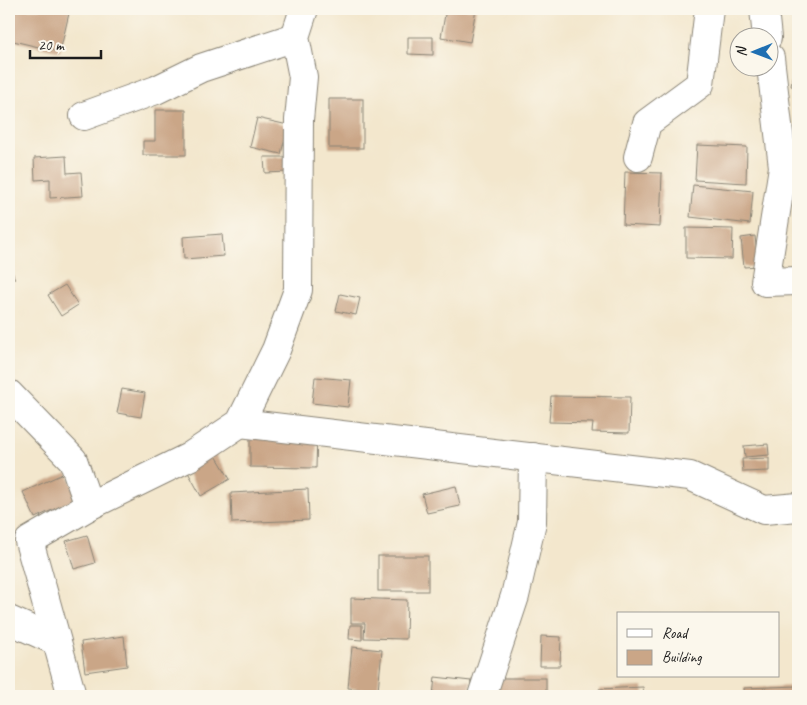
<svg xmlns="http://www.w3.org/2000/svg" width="807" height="705" viewBox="0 0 807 705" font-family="Caveat,sans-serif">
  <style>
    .building { fill: #caa687 }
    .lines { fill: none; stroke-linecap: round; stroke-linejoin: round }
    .street-casing { stroke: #888274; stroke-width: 30 }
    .street { stroke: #fff; stroke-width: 28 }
  </style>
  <rect width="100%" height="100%" fill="#fbf7ec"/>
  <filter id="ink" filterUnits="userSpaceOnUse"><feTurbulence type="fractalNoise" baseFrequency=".02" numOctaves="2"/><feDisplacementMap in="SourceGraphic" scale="10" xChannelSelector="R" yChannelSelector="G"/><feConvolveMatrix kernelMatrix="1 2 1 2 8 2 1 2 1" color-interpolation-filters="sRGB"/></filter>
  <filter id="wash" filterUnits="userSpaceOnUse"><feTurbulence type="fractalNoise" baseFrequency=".0096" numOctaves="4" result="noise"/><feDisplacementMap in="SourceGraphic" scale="20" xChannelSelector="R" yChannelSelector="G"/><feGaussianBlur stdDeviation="1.12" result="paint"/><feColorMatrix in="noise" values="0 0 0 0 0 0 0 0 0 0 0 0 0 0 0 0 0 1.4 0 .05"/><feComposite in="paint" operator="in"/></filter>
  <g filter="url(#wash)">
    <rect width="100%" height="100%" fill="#f3e7cd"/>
    <g id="blocks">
      <g class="building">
        <polygon points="9,9 70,9 60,52 9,40"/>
        <polygon points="446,9 476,9 470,42 441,37"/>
        <polygon points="408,37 433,37 433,55 408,54"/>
        <polygon points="797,46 798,46 798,87 791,86"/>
        <rect x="329" y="99" width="34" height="49"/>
        <polygon points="155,110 186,110 186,155 143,155 143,141 155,141"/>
        <polygon points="257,118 288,125 281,154 250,147"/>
        <polygon points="697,145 747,147 746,183 695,180"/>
        <polygon points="66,156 67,173 81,172 83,196 50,198 50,179 35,180 34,158"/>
        <polygon points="264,157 287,157 288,172 265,173"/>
        <polygon points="625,172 662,173 660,227 623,225"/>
        <polygon points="693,185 753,191 750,224 690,217"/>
        <polygon points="686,228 733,229 732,259 686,258"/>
        <polygon points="222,234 224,256 184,259 183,237"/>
        <polygon points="755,236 758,266 744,267 741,238"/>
        <polygon points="9,265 15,279 9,281"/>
        <polygon points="65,285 78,305 61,316 48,295"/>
        <polygon points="340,294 360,298 356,315 336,311"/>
        <polygon points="315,377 351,380 348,407 312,403"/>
        <polygon points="122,389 145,393 141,417 117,413"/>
        <polygon points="551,396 630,397 629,433 592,432 593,423 549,422"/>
        <polygon points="250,432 317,433 316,468 250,467"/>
        <polygon points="768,444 769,455 745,457 744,446"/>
        <polygon points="212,449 230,479 201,496 184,465"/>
        <polygon points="769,458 769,471 743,472 742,459"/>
        <polygon points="67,472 78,498 35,518 23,492"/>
        <polygon points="456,486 460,506 427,513 422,494"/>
        <polygon points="308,489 309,520 232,523 231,493"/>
        <polygon points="87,535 95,563 74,569 66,541"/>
        <rect x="378" y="556" width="50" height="35"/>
        <polygon points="351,598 407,600 406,639 364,638 365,623 351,623"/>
        <polygon points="350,625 362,625 362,640 349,639"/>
        <polygon points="124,636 127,666 85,672 81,642"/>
        <polygon points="541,636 561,637 560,666 540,666"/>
        <polygon points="352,647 382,650 378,691 348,688"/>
        <polygon points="435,677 471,681 469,696 433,696"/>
        <rect x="497" y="678" width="49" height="18"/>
        <polygon points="798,686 798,696 745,696 744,688"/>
        <polygon points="643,687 644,696 599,696 599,689"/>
      </g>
    </g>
  </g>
  <g filter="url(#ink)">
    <use href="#blocks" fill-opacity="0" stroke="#888274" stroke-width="1"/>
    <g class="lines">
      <defs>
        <g id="street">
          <polyline points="764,9 767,38"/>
          <polyline points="770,58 783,167 765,282 798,281"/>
          <polyline points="84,116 156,90 201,68 295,37"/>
          <polyline points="638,157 647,123 700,84 709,9"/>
          <polyline points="9,394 73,460 89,506 29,541 72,696"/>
          <polyline points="240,423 690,476 764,510 798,507"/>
          <polyline points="89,506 189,457 240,423 276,350 298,290 299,120 303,77 295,37 304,9"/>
          <polyline points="9,620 56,641"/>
          <polyline points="482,696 515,596 532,522 533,457"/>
        </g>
      </defs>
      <use href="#street" class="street-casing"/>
      <use href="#street" class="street"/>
    </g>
  </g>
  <rect width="807" height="705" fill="none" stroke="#fbf7ec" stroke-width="30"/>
  <rect x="617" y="612" width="162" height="65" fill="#fbf7ec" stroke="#a29f99"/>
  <rect x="627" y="629" width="25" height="8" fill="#ffffff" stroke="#a29f99"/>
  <text x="662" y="638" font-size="15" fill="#1c1c1c">Road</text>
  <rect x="627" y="650" width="25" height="15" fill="#caa687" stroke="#a29f99"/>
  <text x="662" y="662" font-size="15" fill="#1c1c1c">Building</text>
  <g transform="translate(754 52) rotate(269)"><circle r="24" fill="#fbf7ec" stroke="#a29f99"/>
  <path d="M0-4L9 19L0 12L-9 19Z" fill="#1f6fb2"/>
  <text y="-8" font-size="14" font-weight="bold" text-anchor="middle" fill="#1c1c1c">N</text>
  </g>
  <path d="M30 50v8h71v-8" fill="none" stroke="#1c1c1c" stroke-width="2.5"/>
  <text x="38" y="50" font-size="15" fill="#1c1c1c" stroke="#fbf7ec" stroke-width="4" paint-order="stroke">20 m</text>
</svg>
